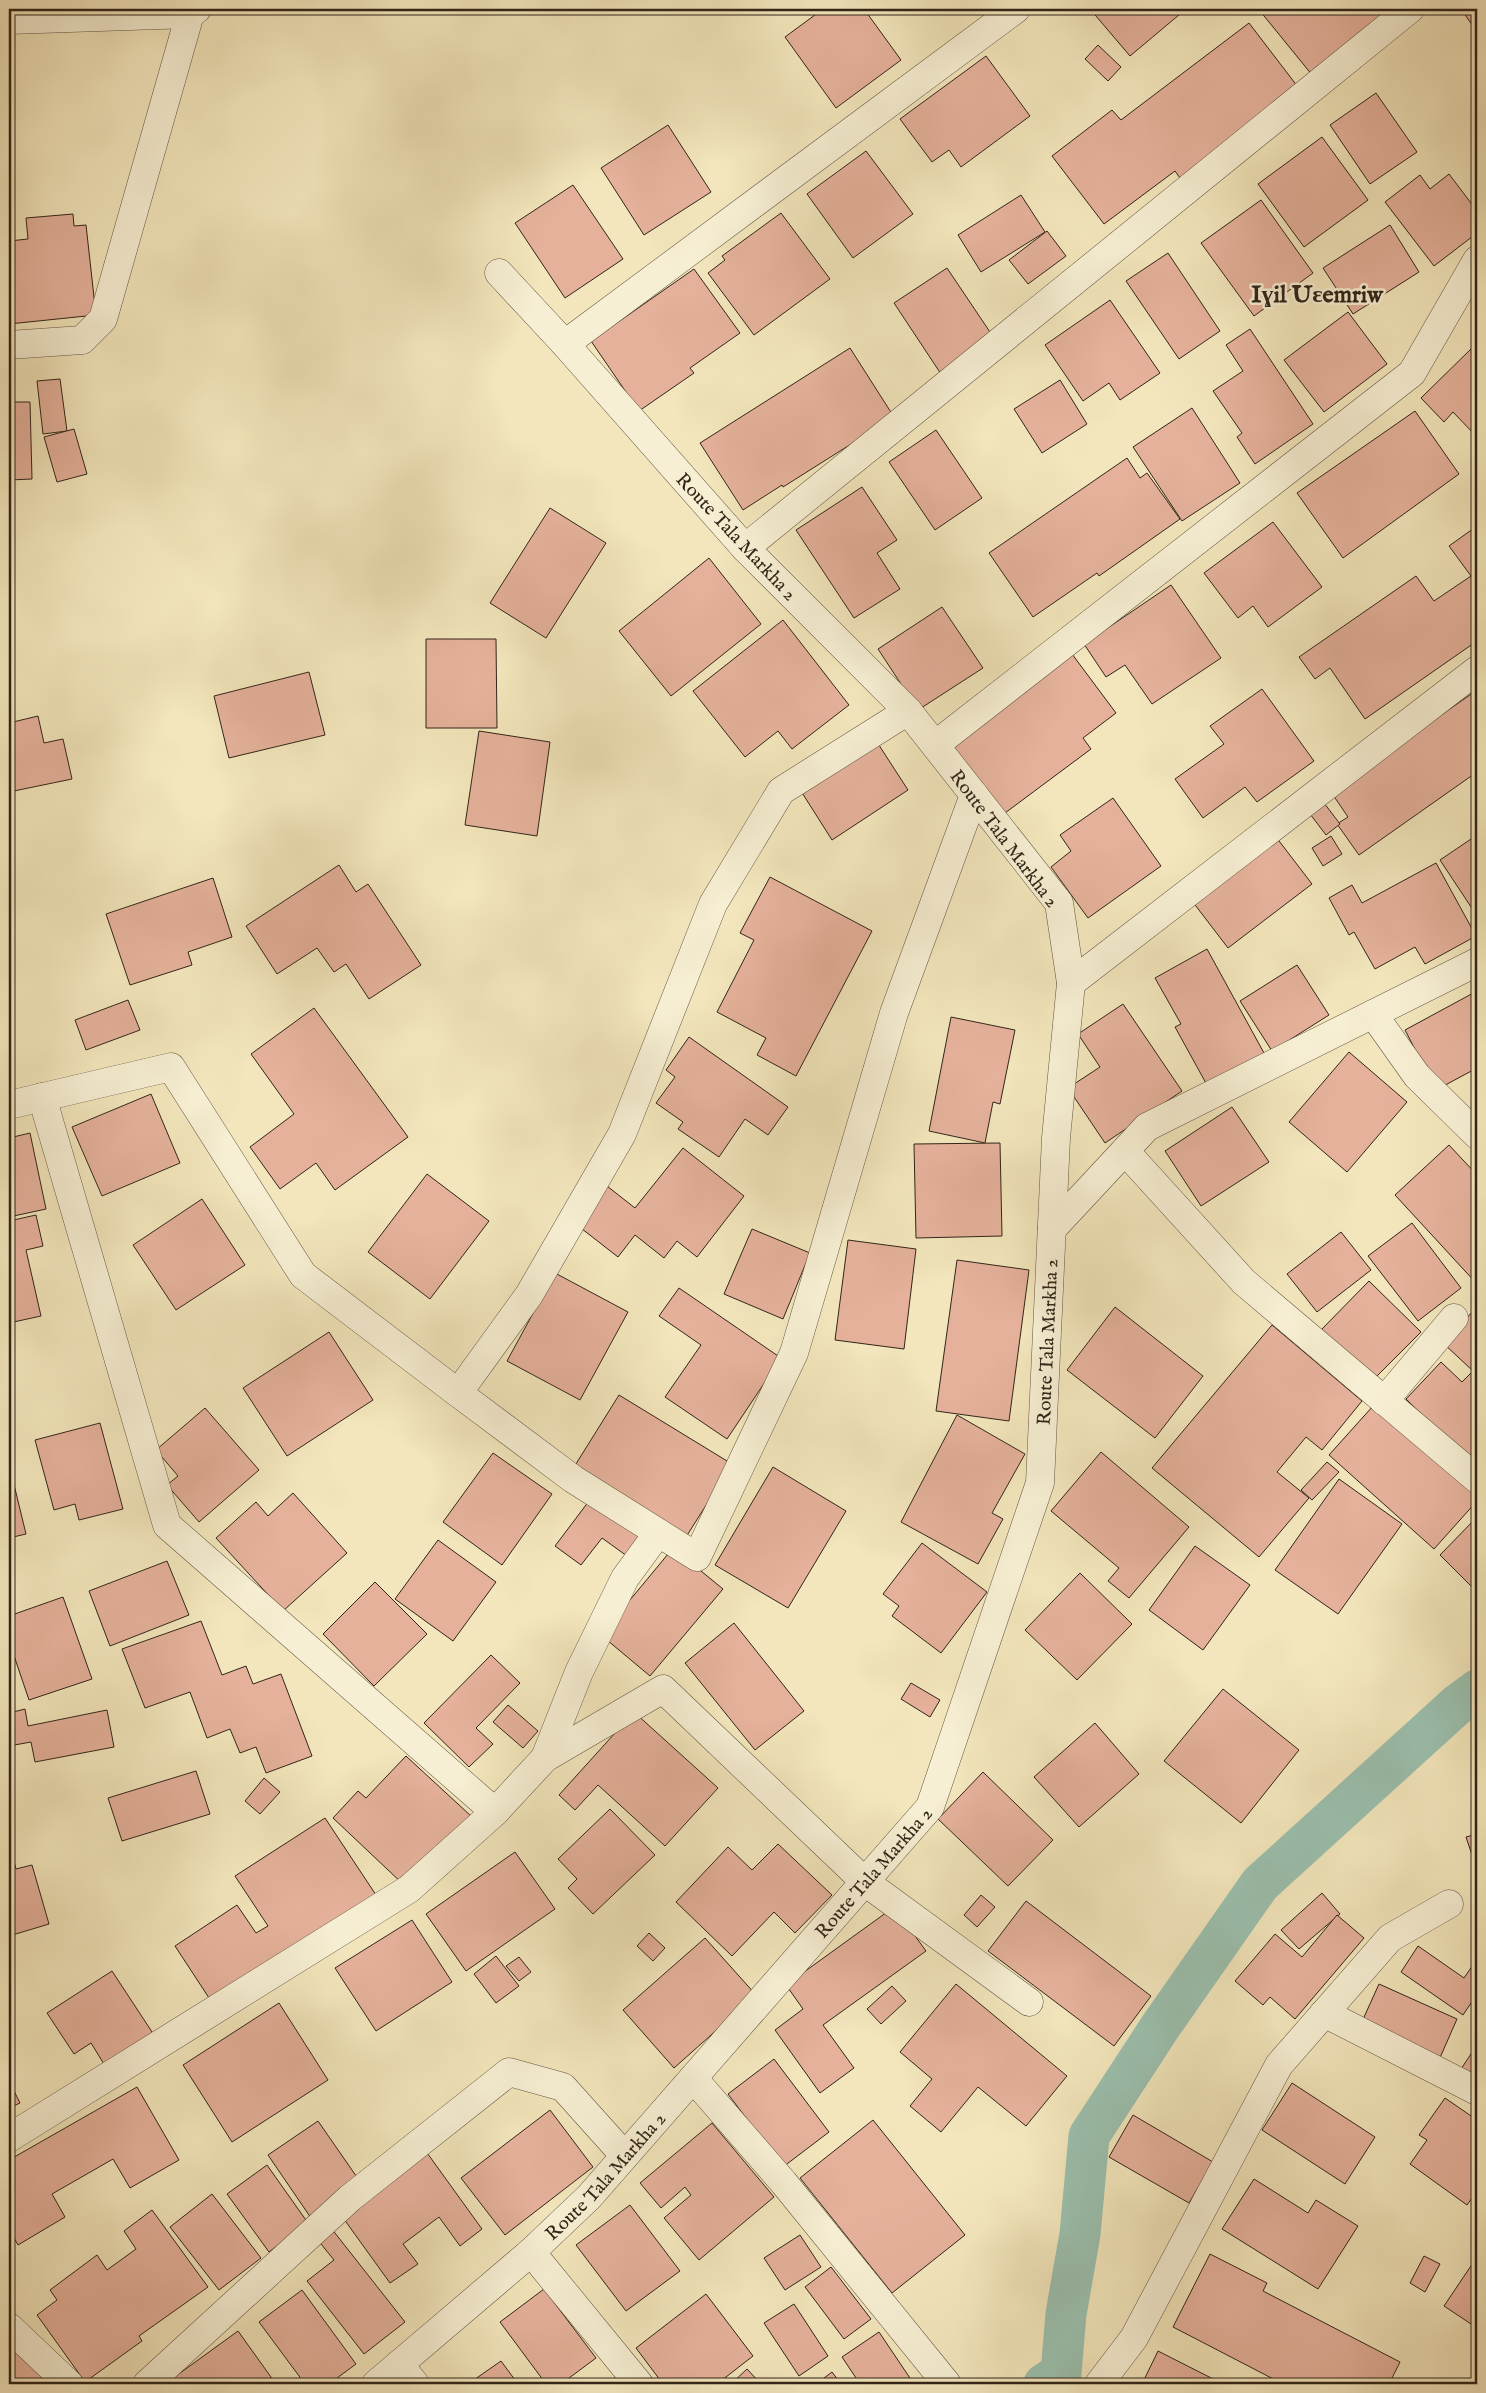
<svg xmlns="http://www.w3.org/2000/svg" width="1486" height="2393" viewBox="0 0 1486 2393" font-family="'IM FELL English',serif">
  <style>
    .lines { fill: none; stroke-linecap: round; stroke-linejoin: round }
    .canal { stroke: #9bc0ae; stroke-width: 41 }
    .building { fill: #e5b19b; stroke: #312519 }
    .minor-casing { stroke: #625542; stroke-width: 29 }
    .minor { stroke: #f7efd3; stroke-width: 28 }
    .labels { text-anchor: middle; stroke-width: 5; stroke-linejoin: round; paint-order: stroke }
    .street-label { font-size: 19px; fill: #312519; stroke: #f7efd3 }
    .district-label { font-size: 24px; font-weight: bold; fill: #312519; stroke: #f7efd3 }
  </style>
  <rect width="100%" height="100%" fill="#f3e6bc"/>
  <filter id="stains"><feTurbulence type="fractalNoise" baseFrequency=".004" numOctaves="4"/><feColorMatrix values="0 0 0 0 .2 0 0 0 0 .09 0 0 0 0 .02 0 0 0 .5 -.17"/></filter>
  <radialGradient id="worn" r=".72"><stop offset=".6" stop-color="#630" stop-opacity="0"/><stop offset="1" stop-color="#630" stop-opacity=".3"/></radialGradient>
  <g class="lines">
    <polyline class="canal" points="1044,2384 1061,2373 1066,2314 1080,2234 1089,2136 1160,2027 1260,1884 1458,1704 1477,1690"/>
  </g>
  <g class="building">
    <polygon points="823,9 864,9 901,60 836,108 785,37"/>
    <polygon points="1090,9 1186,9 1130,56"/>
    <polygon points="1262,9 1404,9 1317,81 1260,11"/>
    <polygon points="1461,9 1477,9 1477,32"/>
    <polygon points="1249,23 1301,91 1182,181 1175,171 1104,224 1052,156 1112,110 1121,120"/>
    <polygon points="1098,45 1121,67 1108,81 1085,59"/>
    <polygon points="986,56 1030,116 961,167 949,150 932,162 900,119"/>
    <polygon points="1376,93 1417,152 1370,184 1330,125"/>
    <polygon points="668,125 711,192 644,235 601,168"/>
    <polygon points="1322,137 1368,200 1304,247 1258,184"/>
    <polygon points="866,151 913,214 853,258 807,194"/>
    <polygon points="1449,174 1477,211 1477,233 1434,266 1385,202 1420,175 1430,189"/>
    <polygon points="573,185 623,259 565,298 515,223"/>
    <polygon points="1021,195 1045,232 981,272 958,235"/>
    <polygon points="1261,200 1313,273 1254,316 1201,243"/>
    <polygon points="781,213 830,279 754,335 708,273 725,260 722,256"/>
    <polygon points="73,214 74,226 86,225 96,315 9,324 9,241 28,239 26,218"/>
    <polygon points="1390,225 1419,272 1353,314 1323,268"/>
    <polygon points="1047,231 1066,256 1028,284 1009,260"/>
    <polygon points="1168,253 1220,331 1179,359 1126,281"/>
    <polygon points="947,268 994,338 941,374 894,303"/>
    <polygon points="694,269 740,333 690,368 694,373 639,411 591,341"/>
    <polygon points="1110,300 1160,373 1120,400 1109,383 1083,401 1045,345"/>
    <polygon points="1348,312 1387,364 1324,412 1284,360"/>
    <polygon points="1250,329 1313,424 1255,464 1237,437 1242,433 1213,391 1243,371 1226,345"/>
    <polygon points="1475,345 1477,347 1477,437 1453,412 1444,422 1421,398"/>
    <polygon points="850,348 894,417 783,487 782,485 743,510 700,443"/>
    <polygon points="60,379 67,431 43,434 37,381"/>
    <polygon points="1060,380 1087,424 1042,453 1014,409"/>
    <polygon points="9,402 30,402 32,479 9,480"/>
    <polygon points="1192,408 1240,483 1182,521 1133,447"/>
    <polygon points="1415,411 1459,474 1343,558 1297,493"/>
    <polygon points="74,429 87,474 57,482 44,437"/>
    <polygon points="936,430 982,498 935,530 889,462"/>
    <polygon points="1127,458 1140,478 1147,473 1180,519 1099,576 1097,573 1033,617 989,553"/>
    <polygon points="862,487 897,540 877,553 900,589 854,618 796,530"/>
    <polygon points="550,508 606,543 546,638 490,603"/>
    <polygon points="1273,522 1322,587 1268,627 1253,606 1238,618 1204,573"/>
    <polygon points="1477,526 1477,641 1365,719 1330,668 1315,679 1299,657 1416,576 1434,601 1471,576 1449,546"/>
    <polygon points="709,558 761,624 671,696 619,631"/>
    <polygon points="1171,585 1221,658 1152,704 1125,665 1106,677 1084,644"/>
    <polygon points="942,607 983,668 918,710 878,649"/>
    <polygon points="783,620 849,705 792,749 778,731 745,757 693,691"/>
    <polygon points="426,639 496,639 497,728 426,728"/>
    <polygon points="1069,650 1116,713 1083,738 1091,749 1001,816 946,742"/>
    <polygon points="309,672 325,735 229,758 214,696"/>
    <polygon points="1262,689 1314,761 1257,802 1245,787 1203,818 1175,779 1224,744 1210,726"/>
    <polygon points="1477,690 1477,772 1359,855 1337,824 1348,817 1331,792"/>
    <polygon points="38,716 44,743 63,739 72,779 9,792 9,723"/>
    <polygon points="479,731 550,742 537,836 465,825"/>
    <polygon points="875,739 908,790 832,840 799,788"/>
    <polygon points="1113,798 1161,866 1088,918 1051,867 1071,851 1060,835"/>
    <polygon points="1321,799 1340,824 1326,835 1307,810"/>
    <polygon points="1273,833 1312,884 1228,948 1189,897"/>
    <polygon points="1477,835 1477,916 1440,860"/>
    <polygon points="1331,836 1342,854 1323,866 1312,848"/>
    <polygon points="1436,863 1476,936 1425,964 1415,947 1375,969 1354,932 1349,935 1329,898 1352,885 1362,903"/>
    <polygon points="339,865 356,892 368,884 421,965 369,999 346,964 334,972 317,948 277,974 246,926"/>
    <polygon points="770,877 872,931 796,1076 757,1055 766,1038 717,1012 754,940 740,933"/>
    <polygon points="213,878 232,937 188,952 192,965 130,985 106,914"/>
    <polygon points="1207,949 1264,1053 1207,1085 1175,1027 1181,1024 1155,978"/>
    <polygon points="1297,965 1329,1015 1272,1051 1240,1001"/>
    <polygon points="1477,991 1477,1068 1436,1090 1405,1030"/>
    <polygon points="128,1000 140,1030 86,1050 75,1020"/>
    <polygon points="1123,1004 1182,1091 1105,1143 1068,1088 1100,1067 1078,1034"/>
    <polygon points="314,1008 408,1137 335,1190 316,1163 280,1189 250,1147 294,1114 251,1054"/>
    <polygon points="951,1017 1015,1030 1000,1104 993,1102 985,1143 929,1131"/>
    <polygon points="689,1037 788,1107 768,1135 745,1119 719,1157 678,1129 683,1122 656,1103 675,1077 666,1070"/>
    <polygon points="1349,1052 1407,1102 1347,1172 1289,1122"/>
    <polygon points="151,1094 180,1163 102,1196 72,1127"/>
    <polygon points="1232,1107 1269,1162 1201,1206 1165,1151"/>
    <polygon points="30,1133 46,1209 9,1217 9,1138"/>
    <polygon points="1000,1143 1002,1236 916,1238 914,1144"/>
    <polygon points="1449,1145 1477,1175 1477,1284 1395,1195"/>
    <polygon points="683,1148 744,1196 697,1257 677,1241 664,1258 635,1235 618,1257 577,1225 607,1186 635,1208"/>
    <polygon points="427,1174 489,1221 430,1299 368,1252"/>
    <polygon points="202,1199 245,1265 176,1310 133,1245"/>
    <polygon points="36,1215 43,1246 26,1250 41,1316 9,1323 9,1221"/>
    <polygon points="1412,1223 1461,1288 1418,1321 1368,1256"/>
    <polygon points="752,1229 810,1253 783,1319 724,1294"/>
    <polygon points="1341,1232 1371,1270 1317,1312 1287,1274"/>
    <polygon points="848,1240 916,1249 904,1349 835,1340"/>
    <polygon points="957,1260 1029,1270 1009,1421 936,1411"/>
    <polygon points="555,1273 628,1312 580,1400 507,1361"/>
    <polygon points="1369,1281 1421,1332 1371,1382 1320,1331"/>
    <polygon points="679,1288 781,1358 727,1439 665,1397 701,1345 659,1316"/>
    <polygon points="1115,1307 1203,1376 1155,1438 1067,1370"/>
    <polygon points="1476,1308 1477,1454 1470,1462 1406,1399 1441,1362 1462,1382 1473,1371 1443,1343"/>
    <polygon points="1272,1325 1362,1401 1322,1450 1306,1437 1277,1472 1309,1498 1259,1557 1152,1468"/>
    <polygon points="329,1332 373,1400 287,1456 243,1388"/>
    <polygon points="619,1395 732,1464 686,1537 574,1467"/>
    <polygon points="1373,1406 1477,1489 1477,1501 1434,1549 1329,1455"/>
    <polygon points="205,1408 259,1470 199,1522 167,1485 178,1476 156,1450"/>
    <polygon points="957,1415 1025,1454 992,1513 1003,1519 978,1564 901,1522"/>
    <polygon points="100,1423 123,1509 79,1520 75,1504 54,1510 35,1440"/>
    <polygon points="1101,1452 1189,1527 1129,1598 1108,1581 1119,1568 1051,1511"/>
    <polygon points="493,1453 552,1494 502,1565 443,1522"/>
    <polygon points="1327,1462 1339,1472 1312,1500 1301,1490"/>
    <polygon points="9,1464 26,1534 9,1538"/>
    <polygon points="773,1467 846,1511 788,1608 715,1565"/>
    <polygon points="1339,1479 1402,1524 1338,1614 1275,1570"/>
    <polygon points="293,1493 347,1553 283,1611 216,1538 256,1502 268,1516"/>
    <polygon points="592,1497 642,1536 627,1556 602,1538 581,1565 555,1546"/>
    <polygon points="1477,1517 1477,1592 1440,1555"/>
    <polygon points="438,1540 496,1582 453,1641 395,1599"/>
    <polygon points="922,1543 987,1592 941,1653 892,1616 899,1606 883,1594"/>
    <polygon points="1195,1546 1250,1585 1203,1650 1149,1610"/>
    <polygon points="673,1548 723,1589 650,1676 601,1635"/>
    <polygon points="167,1561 189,1615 110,1646 89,1591"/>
    <polygon points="1080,1573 1132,1624 1077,1680 1025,1630"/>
    <polygon points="375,1582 427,1634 374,1686 323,1634"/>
    <polygon points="63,1597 92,1679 29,1700 9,1641 9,1616"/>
    <polygon points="201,1621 222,1675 246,1666 253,1684 281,1674 312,1756 266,1773 256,1747 240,1753 230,1729 207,1738 190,1692 145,1708 122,1649"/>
    <polygon points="734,1623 804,1711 755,1750 685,1663"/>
    <polygon points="491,1655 520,1683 476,1728 493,1744 469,1767 424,1723"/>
    <polygon points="911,1683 940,1700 930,1717 901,1699"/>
    <polygon points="1223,1689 1299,1750 1241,1823 1164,1761"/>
    <polygon points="508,1705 538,1731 523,1748 493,1722"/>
    <polygon points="25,1709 28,1726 107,1710 114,1747 35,1762 31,1742 9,1746 9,1713"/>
    <polygon points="634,1712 718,1788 665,1846 598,1785 575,1810 559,1795"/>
    <polygon points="1095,1723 1139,1774 1079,1827 1034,1777"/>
    <polygon points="406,1756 471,1816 405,1886 333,1818 358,1791 366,1798"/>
    <polygon points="196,1771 210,1814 122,1841 108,1798"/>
    <polygon points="983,1772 1053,1840 1008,1886 938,1819"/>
    <polygon points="264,1778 280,1792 260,1814 245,1801"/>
    <polygon points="610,1809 655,1855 593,1914 568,1888 577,1879 558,1859"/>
    <polygon points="325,1818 380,1901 213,2004 175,1946 237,1905 256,1933 268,1926 235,1876"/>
    <polygon points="1477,1834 1477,1870 1466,1837"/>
    <polygon points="9,1842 16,1869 32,1865 49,1924 9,1936"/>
    <polygon points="778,1844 832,1895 795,1933 774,1912 732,1956 676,1902 728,1847 752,1870"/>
    <polygon points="515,1852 555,1909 466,1971 426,1914"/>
    <polygon points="1322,1893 1340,1914 1299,1949 1281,1930"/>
    <polygon points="981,1895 995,1907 977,1927 964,1915"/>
    <polygon points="1026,1901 1151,1996 1114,2046 988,1951"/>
    <polygon points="894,1907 926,1951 823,2025 854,2068 820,2093 775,2030 803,2009 786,1985"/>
    <polygon points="1337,1915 1364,1938 1295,2019 1270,1997 1263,2005 1235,1981 1275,1934 1302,1957"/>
    <polygon points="412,1920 452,1982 376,2031 335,1968"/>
    <polygon points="649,1933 665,1948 653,1961 637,1946"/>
    <polygon points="705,1938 756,1995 674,2068 623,2010"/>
    <polygon points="1418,1946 1464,1978 1477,1959 1477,1994 1463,2015 1401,1972"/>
    <polygon points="496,1956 519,1986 496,2003 474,1974"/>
    <polygon points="519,1957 531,1972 519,1981 506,1966"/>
    <polygon points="112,1971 156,2038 107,2069 91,2043 74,2054 47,2013"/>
    <polygon points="956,1984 1067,2076 1026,2126 978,2087 941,2132 910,2106 932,2079 900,2052"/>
    <polygon points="1379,1984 1457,2019 1439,2060 1360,2026"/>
    <polygon points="892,1986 906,2001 881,2024 867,2009"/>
    <polygon points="279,2003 328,2080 232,2142 183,2065"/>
    <polygon points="1477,2045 1477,2080 1461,2069"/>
    <polygon points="774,2059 829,2132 783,2167 728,2094"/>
    <polygon points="9,2081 20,2103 9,2108"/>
    <polygon points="1292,2083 1375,2137 1345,2184 1262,2130"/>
    <polygon points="137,2087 179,2160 130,2188 113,2159 52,2194 65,2217 18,2245 9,2229 9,2160"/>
    <polygon points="1445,2098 1477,2120 1477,2191 1467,2205 1410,2164 1427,2140 1419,2135"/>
    <polygon points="550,2110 593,2167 505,2235 461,2178"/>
    <polygon points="1133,2115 1213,2162 1189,2203 1109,2157"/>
    <polygon points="873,2120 965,2235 892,2293 800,2178"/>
    <polygon points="318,2121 361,2183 311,2218 268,2155"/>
    <polygon points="712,2123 774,2197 699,2260 664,2218 691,2195 685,2187 661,2208 640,2183"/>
    <polygon points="425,2150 482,2229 460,2246 439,2217 403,2244 418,2264 390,2283 341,2215"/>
    <polygon points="267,2165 308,2223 269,2252 227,2194"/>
    <polygon points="1254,2179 1308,2213 1316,2200 1358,2226 1318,2289 1222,2229"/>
    <polygon points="212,2194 261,2258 219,2290 170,2227"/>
    <polygon points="630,2205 680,2271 626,2311 576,2245"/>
    <polygon points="152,2210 208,2287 139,2336 142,2341 85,2382 37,2315 57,2300 50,2290 97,2255 107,2270 136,2249 124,2231"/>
    <polygon points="331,2228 405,2322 364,2354 307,2281 334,2260 317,2239"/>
    <polygon points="800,2235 821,2267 785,2290 764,2258"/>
    <polygon points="1210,2254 1267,2283 1263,2291 1400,2362 1389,2384 1283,2384 1173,2327"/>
    <polygon points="1424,2256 1440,2264 1425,2292 1410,2283"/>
    <polygon points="1477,2257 1477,2328 1444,2306"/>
    <polygon points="831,2267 871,2319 844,2339 805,2287"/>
    <polygon points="544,2289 596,2358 561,2384 546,2384 500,2322"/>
    <polygon points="302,2290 356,2364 329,2384 305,2384 259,2322"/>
    <polygon points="706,2294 753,2356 717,2384 663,2384 636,2348"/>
    <polygon points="794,2304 828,2356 799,2376 764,2323"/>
    <polygon points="238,2331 276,2384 165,2384"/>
    <polygon points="879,2332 914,2384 860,2384 842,2357"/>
    <polygon points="20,2346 47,2384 9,2384 9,2353"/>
    <polygon points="1158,2351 1223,2384 1142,2384"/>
    <polygon points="501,2361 518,2384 468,2384"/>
    <polygon points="747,2369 761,2384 731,2384"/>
    <polygon points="832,2372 841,2384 816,2384"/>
  </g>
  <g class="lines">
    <defs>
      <g id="minor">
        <polyline points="9,20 190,14 197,9"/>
        <polyline points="565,344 1016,9"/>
        <polyline points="9,345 82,340 103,319 190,14"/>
        <polyline points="745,548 1410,9"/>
        <polyline points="935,745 1412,373 1477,260"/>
        <polyline points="1071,983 1477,670"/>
        <polyline points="1373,1014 1417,1076 1477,1135"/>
        <polyline points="42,1097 167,1525 495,1812"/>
        <polyline points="9,1105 171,1067 303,1275 458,1393 529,1295 622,1134 713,904 781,791 908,711"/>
        <polyline points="1125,1151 1244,1282 1477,1479"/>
        <polyline points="1052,1229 1147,1127 1477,962"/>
        <polyline points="458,1393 573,1479 697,1557 794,1353 894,1013 974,795"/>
        <polyline points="1384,1401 1454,1318"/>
        <polyline points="545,1758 579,1672 625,1578 658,1533"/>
        <polyline points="1324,2013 1477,2091"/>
        <polyline points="693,2078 784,2183 947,2384"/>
        <polyline points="9,2138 409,1889 495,1812 545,1758 663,1689 865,1882 1029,2002"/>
        <polyline points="531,2252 639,2384"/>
        <polyline points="9,2327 69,2384"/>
        <polyline points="399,2364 415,2384"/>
        <polyline points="147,2384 350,2198 509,2072 563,2087 624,2155"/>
        <path id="s1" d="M376 2384 531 2252 589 2197 930 1807 1040 1483 1056 1138 1071 983 1059 903 908 711 745 548 565 344 499 273"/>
        <polyline points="1099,2384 1134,2338 1279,2065 1390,1938 1449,1904"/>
      </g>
    </defs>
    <use href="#minor" class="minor-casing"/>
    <use href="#minor" class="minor"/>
  </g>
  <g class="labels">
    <g class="street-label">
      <text transform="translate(737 536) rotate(47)" y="7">Route Tala Markha 2</text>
      <text transform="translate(1005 838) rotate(53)" y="7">Route Tala Markha 2</text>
      <text dy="7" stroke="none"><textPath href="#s1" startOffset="1285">Route Tala Markha 2</textPath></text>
      <text dy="7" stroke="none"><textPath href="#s1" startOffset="715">Route Tala Markha 2</textPath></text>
      <text dy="7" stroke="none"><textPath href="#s1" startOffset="310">Route Tala Markha 2</textPath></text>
    </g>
    <g class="district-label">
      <text x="1317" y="302">Iɣil Uɛemriw</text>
    </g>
  </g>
  <rect width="1486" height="2393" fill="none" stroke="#f3e6bc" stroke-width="30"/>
  <rect x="10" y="10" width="1466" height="2373" fill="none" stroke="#312519" stroke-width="2.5"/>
  <rect x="15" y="15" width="1456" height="2363" fill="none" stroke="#312519"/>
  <rect width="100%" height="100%" filter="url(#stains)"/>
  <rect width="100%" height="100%" fill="url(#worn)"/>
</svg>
